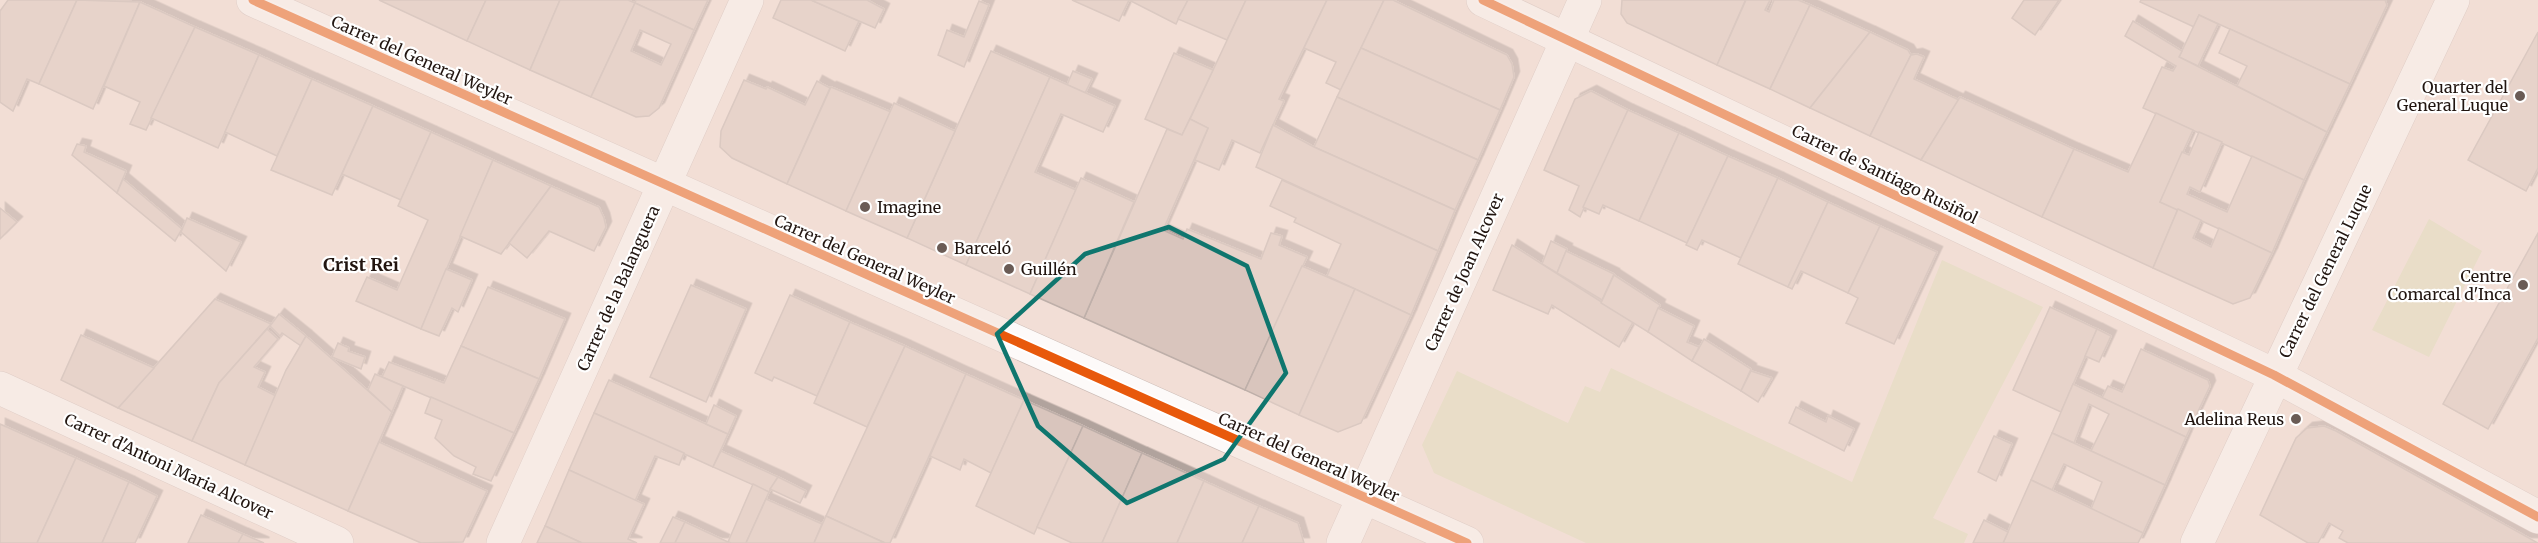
<svg xmlns="http://www.w3.org/2000/svg" width="2538" height="543" viewBox="0 0 2538 543" font-family="Merriweather,serif">
  <style>
    .green { fill: #dddbb8 }
    .building { fill: #d9c5bd; stroke: #beafa9; stroke-width: 1.5; fill-rule: evenodd; filter: url(#shadow) }
    .lines { fill: none; stroke-linecap: round; stroke-linejoin: round }
    .minor-casing { stroke: #cabab4; stroke-width: 34 }
    .secondary-casing { stroke: #cabab4; stroke-width: 34 }
    .minor { stroke: #fdfaf9; stroke-width: 33 }
    .secondary { stroke: #fdfaf9; stroke-width: 33 }
    .cycleway-casing { stroke: #fff; stroke-width: 13 }
    .cycleway { stroke: #e8590c; stroke-width: 9 }
    .marked { fill: none; stroke: #0f766e; stroke-width: 4.5; stroke-linejoin: round }
    .poi-dot { fill: #6a5b55; stroke: #fff; stroke-width: 2 }
    .labels { text-anchor: middle; stroke-width: 4.5; stroke-linejoin: round; paint-order: stroke }
    .street-label { font-size: 16px; fill: #211510; stroke: #fff }
    .poi-label { font-size: 16px; fill: #211510; stroke: #fff; text-anchor: end }
    .neighbourhood-label { font-size: 18px; font-weight: bold; fill: #211510; stroke: #fff }
  </style>
  <defs>
    <filter id="shadow"><feDropShadow dx="5.5" dy="-5.5" stdDeviation="0" flood-color="#0004"/></filter>
  </defs>
  <rect width="100%" height="100%" fill="#f2ded6"/>
  <g class="green">
    <polygon points="2429,219 2482,251 2429,357 2372,330"/>
    <polygon points="1942,260 2043,307 1933,518 1968,534 1964,543 1586,543 1434,473 1422,445 1457,371 1568,423 1585,386 1600,392 1611,368 1852,482"/>
  </g>
  <g class="building">
    <polygon points="8,0 77,0 39,84 27,79 13,111 0,102 0,11"/>
    <polygon points="77,0 140,2 93,109 39,84"/>
    <polygon points="379,0 486,0 467,41"/>
    <polygon points="486,0 560,0 530,70 467,41"/>
    <polygon points="560,0 628,0 635,3 591,97 530,70"/>
    <polygon points="636,0 708,0 694,30 635,3"/>
    <polygon points="781,0 811,0 859,21 845,51 773,18"/>
    <polygon points="811,0 867,0 884,9 875,28"/>
    <polygon points="1072,0 1129,0 1119,21"/>
    <polygon points="1129,0 1188,0 1176,24"/>
    <polygon points="1188,0 1246,0 1227,40 1178,19"/>
    <polygon points="1246,0 1327,0 1279,99 1284,101 1260,153 1232,140 1219,170 1195,160 1208,128 1190,119"/>
    <polygon points="1327,0 1384,0 1341,90 1326,83 1336,62 1304,48"/>
    <polygon points="1384,0 1393,0 1507,55 1512,64 1514,77 1500,110 1361,48"/>
    <polygon points="1622,0 1744,0 1745,1 1717,65 1627,23 1621,14"/>
    <polygon points="1746,0 1770,0 1765,10 1769,12 1774,0 1798,0 1810,5 1770,89 1717,65"/>
    <polygon points="2024,0 2059,0 2035,35 2012,18"/>
    <polygon points="2141,0 2385,0 2387,5 2350,84 2199,15 2194,27 2140,2"/>
    <polygon points="979,1 989,5 964,67 938,55 947,30 964,37"/>
    <polygon points="140,2 195,27 146,130 130,124 140,102 104,86"/>
    <path d="M635 3 694 30 659 108 649 116 636 117 591 97ZM640 30 671 44 661 65 631 51Z"/>
    <polygon points="1810,5 1870,32 1810,108 1770,89"/>
    <polygon points="2199,15 2218,24 2198,66 2179,57"/>
    <polygon points="2133,21 2182,51 2179,57 2327,132 2304,180 2143,108 2162,67 2173,71 2176,66 2125,36"/>
    <polygon points="195,27 259,55 218,148 151,118"/>
    <polygon points="2230,29 2350,84 2327,132 2237,86 2247,66 2219,53"/>
    <polygon points="1870,32 1908,50 1911,55 1870,136 1810,108"/>
    <polygon points="2538,32 2538,168 2526,191 2468,160"/>
    <polygon points="1361,48 1500,110 1478,160 1337,97"/>
    <polygon points="991,51 1050,77 966,265 907,238"/>
    <polygon points="1174,53 1213,70 1182,135 1145,119"/>
    <polygon points="1917,54 1924,57 1914,79 1959,100 1921,160 1870,136 1911,55"/>
    <polygon points="259,55 312,79 277,156 225,132"/>
    <polygon points="1073,71 1092,79 1085,93 1067,85"/>
    <polygon points="1050,77 1115,106 1103,132 1061,114 1035,172 1076,190 1030,294 966,265"/>
    <polygon points="312,79 373,106 332,195 271,170"/>
    <polygon points="744,80 766,89 767,87 805,105 817,81 830,88 787,184 732,158 720,147 721,131"/>
    <polygon points="831,87 891,112 846,211 787,184"/>
    <polygon points="1591,91 1628,110 1580,217 1569,210 1579,186 1544,170 1575,99"/>
    <polygon points="1337,97 1478,160 1455,210 1314,147"/>
    <polygon points="1960,97 2074,149 2042,217 1921,160"/>
    <polygon points="894,103 955,131 907,238 846,211"/>
    <polygon points="373,106 431,132 401,200 342,174"/>
    <polygon points="1628,110 1679,133 1639,221 1603,205 1599,214 1583,207"/>
    <polygon points="2156,113 2193,130 2160,202 2178,209 2153,268 2042,217 2074,149 2128,172"/>
    <polygon points="1190,119 1208,128 1163,230 1183,239 1187,229 1261,259 1271,233 1282,236 1279,245 1307,257 1245,390 1084,318 1167,129 1182,135"/>
    <polygon points="1273,125 1314,147 1455,210 1438,251 1256,167"/>
    <polygon points="431,132 493,160 421,329 356,301 367,277 397,290 428,220 398,206"/>
    <polygon points="2199,132 2222,142 2200,192 2190,187 2187,194 2227,212 2252,156 2304,180 2272,253 2160,202 2182,152 2189,155"/>
    <polygon points="1679,133 1728,156 1687,243 1639,221"/>
    <polygon points="77,144 86,146 84,152 126,171 117,193 72,155"/>
    <polygon points="1728,156 1778,178 1741,258 1702,240 1697,250 1686,245"/>
    <polygon points="493,160 551,186 501,254 460,236"/>
    <polygon points="1081,178 1134,202 1084,318 1030,294"/>
    <polygon points="1778,178 1828,202 1788,287 1738,264"/>
    <polygon points="123,179 182,229 175,241 117,193"/>
    <polygon points="1282,180 1438,251 1411,315 1327,276 1341,244 1294,222 1296,218 1270,206"/>
    <polygon points="551,186 599,207 604,218 606,227 594,251 549,231 527,258 509,243"/>
    <polygon points="1828,202 1880,226 1848,293 1801,271 1792,289 1788,287"/>
    <polygon points="0,208 17,222 0,239"/>
    <polygon points="2178,209 2201,220 2193,238 2211,247 2219,228 2272,253 2250,298 2233,304 2153,268"/>
    <polygon points="187,218 241,242 226,271 181,232"/>
    <polygon points="1880,226 1937,252 1894,344 1846,323 1858,298 1848,293"/>
    <polygon points="2538,233 2538,338 2488,429 2443,404"/>
    <polygon points="1551,241 1567,249 1557,273 1542,264"/>
    <polygon points="1512,245 1633,322 1619,347 1552,305 1548,314 1493,290"/>
    <polygon points="1566,251 1614,274 1602,300 1557,273"/>
    <polygon points="1302,266 1355,289 1299,415 1245,390"/>
    <polygon points="446,269 472,280 458,312 452,308 439,336 421,329"/>
    <polygon points="1614,275 1660,305 1648,332 1601,303"/>
    <polygon points="691,285 746,309 706,402 650,377"/>
    <polygon points="488,287 565,319 539,379 461,346"/>
    <polygon points="1355,289 1411,315 1361,423 1338,432 1299,415"/>
    <polygon points="790,295 850,322 817,396 774,377 772,381 755,373"/>
    <polygon points="215,299 271,324 219,383 192,441 118,408"/>
    <polygon points="2050,307 2097,329 2061,412 2013,390"/>
    <polygon points="1658,308 1694,326 1687,342 1699,347 1692,361 1648,332"/>
    <polygon points="279,314 306,336 301,346 282,333 280,336 270,326"/>
    <polygon points="850,322 905,346 867,427 814,403"/>
    <polygon points="267,329 278,339 254,367 265,372 258,387 276,396 245,465 192,441 219,383"/>
    <polygon points="2097,329 2111,336 2099,362 2085,356"/>
    <polygon points="81,335 154,368 118,408 61,380"/>
    <polygon points="306,336 392,412 348,511 245,465 286,370"/>
    <polygon points="1704,339 1751,369 1741,391 1692,361"/>
    <polygon points="338,343 349,348 348,351 365,357 361,369 332,357"/>
    <polygon points="461,346 539,379 514,433 382,377 389,362 444,383"/>
    <polygon points="905,346 966,374 890,543 885,543 826,516"/>
    <polygon points="2141,349 2208,380 2210,386 2186,437 2102,398 2108,386 2122,392"/>
    <polygon points="1751,371 1772,378 1758,402 1741,391"/>
    <polygon points="375,374 403,386 392,412 368,390"/>
    <polygon points="966,374 1024,400 991,473 964,459 960,470 930,456"/>
    <polygon points="609,380 728,434 713,467 594,413"/>
    <polygon points="2073,384 2186,437 2165,485 2091,451 2109,414 2089,404 2074,443 2052,433"/>
    <polygon points="431,397 514,433 491,481 473,474 476,467 454,456 435,438 442,420 425,413"/>
    <polygon points="1024,400 1083,426 1034,534 976,506"/>
    <polygon points="714,405 736,416 728,434 706,424"/>
    <polygon points="1796,407 1826,422 1828,416 1854,429 1844,451 1789,423"/>
    <polygon points="594,413 684,453 679,465 655,456 635,501 569,470"/>
    <polygon points="0,424 76,458 37,543 0,543"/>
    <polygon points="1083,426 1142,453 1102,543 1072,543 1037,527"/>
    <polygon points="2324,426 2336,431 2538,543 2348,543 2339,538 2343,531 2329,523 2318,543 2308,543 2260,515 2296,438 2307,428"/>
    <polygon points="2052,433 2165,485 2143,533 2091,509 2102,482 2064,464 2052,490 2031,480"/>
    <polygon points="1994,436 2012,444 1996,481 1978,472"/>
    <polygon points="379,442 487,491 463,542 421,543 348,511"/>
    <polygon points="721,451 778,477 769,492 713,467"/>
    <polygon points="1142,453 1204,481 1177,543 1102,543"/>
    <polygon points="76,458 129,482 102,543 37,543"/>
    <polygon points="569,470 644,504 628,539 637,543 582,543 545,526"/>
    <polygon points="778,477 806,491 800,503 770,489"/>
    <polygon points="2031,480 2143,533 2138,543 2003,543"/>
    <polygon points="1204,481 1259,506 1242,543 1177,543"/>
    <polygon points="129,482 157,496 135,543 102,543"/>
    <polygon points="753,484 769,492 746,543 731,543 728,542"/>
    <polygon points="766,499 822,524 814,543 746,543"/>
    <polygon points="1259,506 1298,523 1304,543 1242,543"/>
    <polygon points="201,515 243,534 238,543 188,543"/>
    <polygon points="826,516 885,543 814,543"/>
    <polygon points="673,517 685,522 675,543 660,543"/>
    <polygon points="1984,520 2008,532 2003,543 1973,543"/>
    <polygon points="685,522 728,542 731,543 675,543"/>
    <polygon points="545,526 582,543 537,543"/>
    <polygon points="243,534 264,543 238,543"/>
  </g>
  <g class="lines">
    <defs>
      <g id="minor">
        <polyline points="253,0 1467,543"/>
        <polyline points="1483,0 2274,375 2538,517"/>
        <polyline points="0,388 337,543"/>
        <polyline points="503,543 747,0"/>
        <polyline points="1343,543 1585,0"/>
      </g>
      <polyline id="secondary" points="2197,543 2453,0"/>
    </defs>
    <use href="#minor" class="minor-casing"/>
    <use href="#secondary" class="secondary-casing"/>
    <use href="#minor" class="minor"/>
    <use href="#secondary" class="secondary"/>
    <defs>
      <g id="cycleway">
        <polyline points="253,0 1467,543"/>
        <polyline points="1483,0 2274,375 2538,517"/>
      </g>
    </defs>
    <use href="#cycleway" class="cycleway-casing"/>
    <use href="#cycleway" class="cycleway"/>
  </g>
  <path d="M0 0H2538V543H0ZM1169 227 1247 266 1286 373 1224 459 1127 503 1038 426 997 334 1085 254Z" fill="#f2ded6" fill-opacity=".55" fill-rule="evenodd"/>
  <path class="marked" d="M1169 227 1247 266 1286 373 1224 459 1127 503 1038 426 997 334 1085 254Z"/>
  <g class="poi-dot">
    <circle cx="2520" cy="96" r="6"/>
    <circle cx="865" cy="207" r="6"/>
    <circle cx="942" cy="248" r="6"/>
    <circle cx="1009" cy="269" r="6"/>
    <circle cx="2523" cy="285" r="6"/>
    <circle cx="2296" cy="419" r="6"/>
  </g>
  <g class="labels">
    <g class="street-label">
      <text transform="translate(422 60) rotate(24)" y="6">Carrer del General Weyler</text>
      <text transform="translate(1885 174) rotate(26)" y="6">Carrer de Santiago Rusiñol</text>
      <text transform="translate(865 259) rotate(24)" y="6">Carrer del General Weyler</text>
      <text transform="translate(2325 271) rotate(-64)" y="6">Carrer del General Luque</text>
      <text transform="translate(1464 272) rotate(-66)" y="6">Carrer de Joan Alcover</text>
      <text transform="translate(618 288) rotate(-66)" y="6">Carrer de la Balanguera</text>
      <text transform="translate(1309 457) rotate(24)" y="6">Carrer del General Weyler</text>
      <text transform="translate(169 466) rotate(25)" y="6">Carrer d'Antoni Maria Alcover</text>
    </g>
    <g class="poi-label">
      <text x="2508" y="93">Quarter del<tspan x="2508" dy="18">General Luque</tspan></text>
      <text x="877" y="213" text-anchor="start">Imagine</text>
      <text x="954" y="254" text-anchor="start">Barceló</text>
      <text x="1021" y="275" text-anchor="start">Guillén</text>
      <text x="2511" y="282">Centre<tspan x="2511" dy="18">Comarcal d'Inca</tspan></text>
      <text x="2284" y="425">Adelina Reus</text>
    </g>
    <g class="neighbourhood-label">
      <text x="361" y="271">Crist Rei</text>
    </g>
  </g>
</svg>
